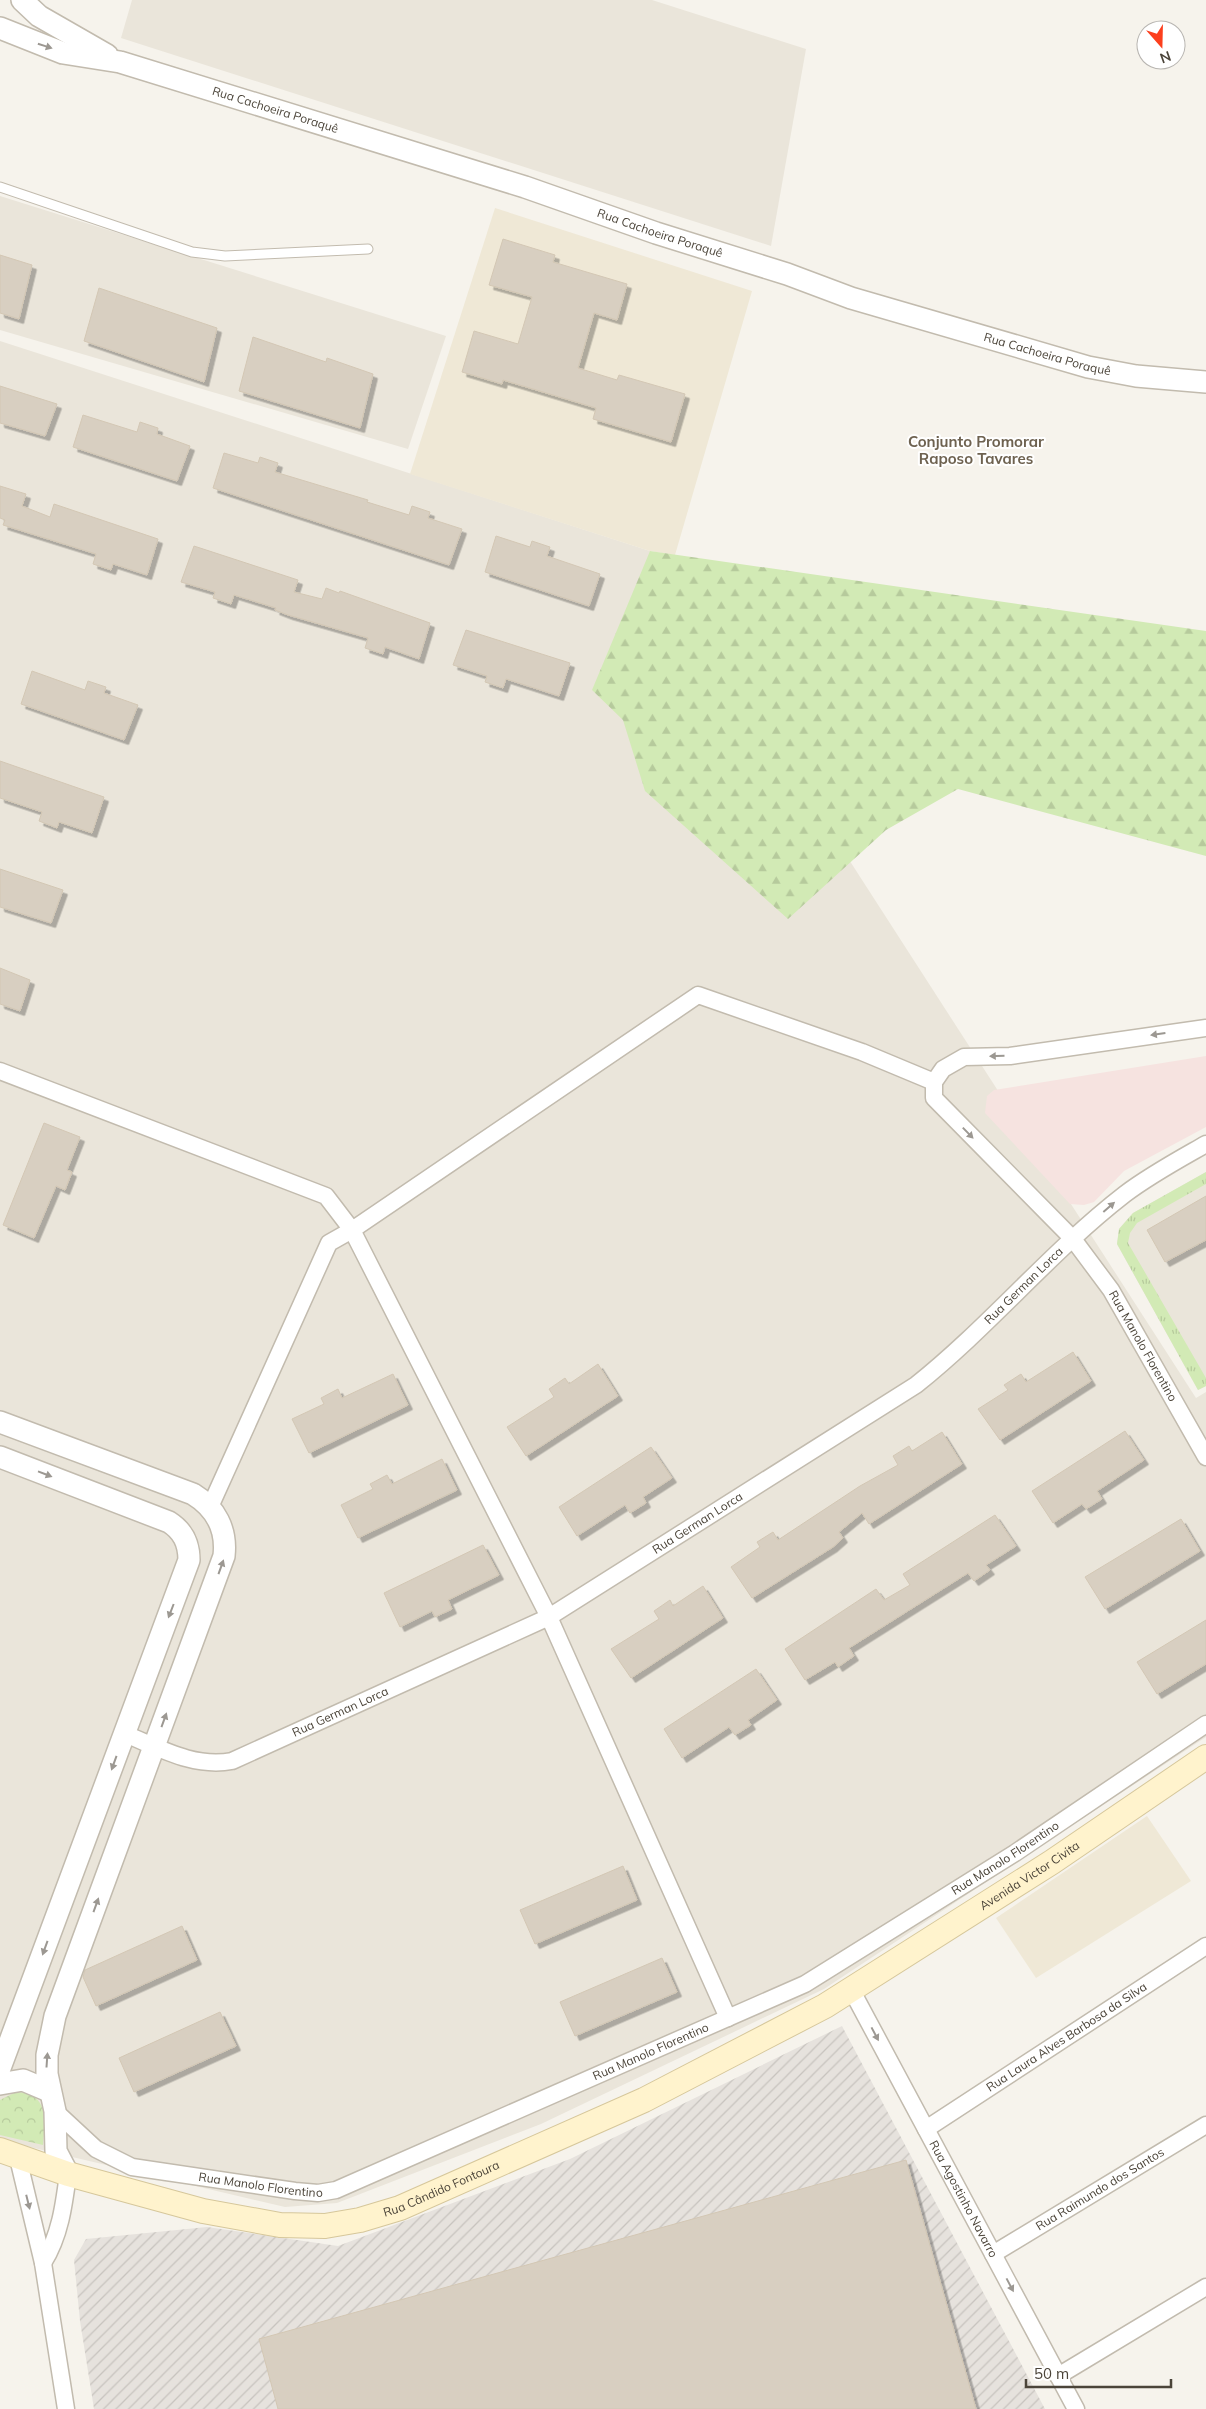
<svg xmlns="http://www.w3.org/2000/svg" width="1206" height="2409" viewBox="0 0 1206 2409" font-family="Mulish,sans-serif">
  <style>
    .residential { fill: #eae5da }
    .industrial { fill: url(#industrial-furrows) }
    .education { fill: #efe8d6 }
    .medical { fill: #f6e3e0 }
    .grass { fill: url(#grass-tufts) }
    .forest { fill: url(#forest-firs) }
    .park { fill: url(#park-crowns) }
    .building { fill: #d8cfc1; stroke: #d3c7b4; filter: url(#shadow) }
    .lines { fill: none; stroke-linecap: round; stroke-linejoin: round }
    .service-casing { stroke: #c2bbae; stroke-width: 11 }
    .minor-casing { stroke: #c2bbae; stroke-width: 19 }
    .tertiary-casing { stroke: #c2bbae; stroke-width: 24 }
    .secondary-casing { stroke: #d6c79b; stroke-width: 26 }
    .service { stroke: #fff; stroke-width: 9 }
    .minor { stroke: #fff; stroke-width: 16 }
    .tertiary { stroke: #fff; stroke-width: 21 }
    .secondary { stroke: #fff3cd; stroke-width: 24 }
    .oneway { fill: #9c9892 }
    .labels { text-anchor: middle; stroke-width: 4; stroke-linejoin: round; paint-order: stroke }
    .street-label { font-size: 12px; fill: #4b4439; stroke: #fff }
    .quarter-label { font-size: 15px; font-weight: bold; fill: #6e6250; stroke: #fff }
  </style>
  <defs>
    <pattern id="industrial-furrows" width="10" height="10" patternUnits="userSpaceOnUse" patternTransform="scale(1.25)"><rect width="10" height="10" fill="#e6e2dd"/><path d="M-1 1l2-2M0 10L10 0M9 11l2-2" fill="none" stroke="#c7c3be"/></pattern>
    <pattern id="grass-tufts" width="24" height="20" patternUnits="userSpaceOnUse" patternTransform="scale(1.25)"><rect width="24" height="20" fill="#d2eab5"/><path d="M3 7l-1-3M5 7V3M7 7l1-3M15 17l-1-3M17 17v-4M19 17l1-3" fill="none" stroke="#b6ca9c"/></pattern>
    <pattern id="forest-firs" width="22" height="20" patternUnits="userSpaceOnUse" patternTransform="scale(1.25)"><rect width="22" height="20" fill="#d2eab5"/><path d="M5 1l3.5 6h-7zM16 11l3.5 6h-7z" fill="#b6ca9c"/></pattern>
    <pattern id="park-crowns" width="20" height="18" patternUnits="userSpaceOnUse" patternTransform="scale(1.25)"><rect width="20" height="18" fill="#d2eab5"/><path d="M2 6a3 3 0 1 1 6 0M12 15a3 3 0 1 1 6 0" fill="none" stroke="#b6ca9c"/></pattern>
    <filter id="shadow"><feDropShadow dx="4.5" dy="4.5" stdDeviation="0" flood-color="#0004"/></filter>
  </defs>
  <rect width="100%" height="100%" fill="#f6f3ec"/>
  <g class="residential">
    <polygon points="132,0 652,0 806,49 771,246 121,38"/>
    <polygon points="0,196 446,336 408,449 0,330"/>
    <polygon points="0,341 650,551 1196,1398 1206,1392 1206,1737 824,1989 541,2124 337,2203 285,2207 0,2140"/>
    <polygon points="1206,1172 1206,1386 1198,1390 1117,1244 1119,1229 1133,1213"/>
  </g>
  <polygon class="industrial" points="842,2026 1045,2409 94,2409 80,2321 74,2260 86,2239 207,2227 338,2246 570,2159"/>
  <g class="education">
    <polygon points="495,208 752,291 675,555 650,551 410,474"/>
    <polygon points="1147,1816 1191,1881 1036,1978 996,1918"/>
  </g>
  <polygon class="medical" points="1206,1056 1206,1127 1124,1171 1094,1202 1084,1205 1070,1204 985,1113 987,1096 994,1090"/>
  <polygon class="grass" points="1206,1172 1206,1184 1137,1223 1130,1233 1128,1243 1206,1378 1206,1386 1198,1390 1117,1244 1119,1229 1133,1213"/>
  <polygon class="forest" points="650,551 1206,631 1206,856 958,789 886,830 788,919 645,791 623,720 592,690"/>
  <path class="park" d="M16 2092C50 2093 45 2121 43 2145L0 2135V2100Z"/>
  <g class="building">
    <polygon points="503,239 555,255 553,262 627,284 617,320 594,313 578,368 617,380 619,375 685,394 671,442 593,419 596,408 503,380 502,384 462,372 474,331 518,344 532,297 489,285"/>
    <polygon points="0,255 32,265 19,319 0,313"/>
    <polygon points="99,288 217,328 204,382 84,341"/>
    <polygon points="253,337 326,362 327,358 373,374 360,428 239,391"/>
    <polygon points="0,386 57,404 45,436 0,423"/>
    <polygon points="83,415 137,432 140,422 158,428 157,434 190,446 177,481 73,447"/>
    <polygon points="224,453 258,463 260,457 278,463 275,472 368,500 367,502 409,515 412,506 430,512 428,518 462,529 449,565 213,488"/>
    <polygon points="0,486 26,494 22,506 50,517 54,504 158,539 147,575 113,564 111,570 93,564 96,554 3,525 5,520 0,518"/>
    <polygon points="496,536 530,547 532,541 550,547 547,556 600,574 589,606 485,572"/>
    <polygon points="194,546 298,580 294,592 322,599 326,588 339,593 340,591 430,623 419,659 385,647 383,654 365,648 368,638 288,615 275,610 276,608 234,595 231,604 213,598 215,592 181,582"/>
    <polygon points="466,630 570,663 559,696 506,679 503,688 485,682 487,676 453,665"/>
    <polygon points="32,671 85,690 88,681 106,687 104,693 138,705 124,740 21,704"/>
    <polygon points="0,761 104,797 92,833 59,822 57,828 39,821 42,812 0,798"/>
    <polygon points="0,869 63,890 51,923 0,907"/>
    <polygon points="0,968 30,980 20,1011 0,1004"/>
    <polygon points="44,1123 80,1137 67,1170 72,1172 65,1190 56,1186 34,1238 3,1225"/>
    <polygon points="1206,1196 1206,1240 1165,1262 1147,1230"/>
    <polygon points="1073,1352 1091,1381 1000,1440 978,1409 1008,1390 1004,1385 1021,1374 1026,1382"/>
    <polygon points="598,1364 618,1396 526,1456 507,1427 554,1397 549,1389 565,1378 569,1384"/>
    <polygon points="393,1374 408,1405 309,1453 292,1419 324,1404 321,1398 338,1389 342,1398"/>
    <polygon points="1125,1431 1144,1460 1097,1491 1102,1499 1086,1509 1082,1504 1053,1523 1032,1491"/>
    <polygon points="942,1432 962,1464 869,1524 862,1513 839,1532 843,1538 833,1547 752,1598 731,1567 760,1547 757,1542 773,1532 778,1540 860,1486 898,1465 893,1456 909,1446 912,1451"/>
    <polygon points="651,1447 672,1478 643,1497 646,1503 630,1513 625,1505 577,1536 559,1507"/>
    <polygon points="442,1459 457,1490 358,1538 341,1505 373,1489 370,1484 387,1475 392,1484"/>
    <polygon points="995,1515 1016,1546 986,1565 990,1570 974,1581 968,1573 849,1648 854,1656 838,1667 835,1662 805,1680 785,1649 876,1589 884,1600 910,1585 903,1574"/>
    <polygon points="1181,1519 1200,1551 1105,1609 1085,1577"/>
    <polygon points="483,1545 499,1575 448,1600 452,1609 435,1617 432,1611 400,1627 384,1593"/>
    <polygon points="703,1586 723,1618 631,1678 611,1649 659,1619 654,1611 670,1600 673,1606"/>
    <polygon points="1206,1620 1206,1664 1157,1694 1137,1662"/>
    <polygon points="756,1669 777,1700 748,1720 751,1725 735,1735 729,1727 682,1758 664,1729"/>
    <polygon points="623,1866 637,1900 535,1944 520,1910"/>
    <polygon points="182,1926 197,1960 96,2006 83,1977 85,1970"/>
    <polygon points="662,1958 677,1992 575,2036 560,2002"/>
    <polygon points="220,2012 236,2046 134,2092 119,2058"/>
    <polygon points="906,2160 976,2409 278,2409 259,2339"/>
  </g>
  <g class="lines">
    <defs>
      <polyline id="service" points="0,187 192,252 225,256 368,249"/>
      <g id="minor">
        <path id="s1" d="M1206 1028 1010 1056 964 1057 943 1069 934 1082V1098L1073 1239 1111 1290 1206 1457"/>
        <polyline points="0,1071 326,1196 352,1230 549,1617 728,2018"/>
        <polyline points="210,1507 329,1243 352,1230 698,995 862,1052 934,1082"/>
        <path id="s2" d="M125 1734C160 1748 193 1768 232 1761L549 1617 916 1385C990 1326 1050 1252 1125 1194 1150 1175 1178 1160 1206 1144"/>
        <path id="s3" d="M852 1991 1076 2409"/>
        <path id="s4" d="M55 2111 96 2149 132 2167 295 2191 318 2193 336 2190 805 1984 1015 1853 1206 1724"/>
        <path id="s5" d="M926 2129 1206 1946"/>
        <polyline points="17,2154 43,2263 66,2409"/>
        <path id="s6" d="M993 2254 1206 2125"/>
        <path d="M43 2263C60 2236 64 2205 68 2174"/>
        <polyline points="1058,2376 1206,2287"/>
      </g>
      <g id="tertiary">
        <polyline points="22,0 39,16 107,55"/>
        <path id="s7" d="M0 28 63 53 120 62 525 187 656 233 787 274 851 298 1088 367 1136 376 1206 382"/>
        <path d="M0 1422 193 1494C216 1508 227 1530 224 1556L55 2016 47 2055V2074L55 2111 56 2151 68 2174"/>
        <path d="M0 1457 169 1522C183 1531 189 1543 189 1560L0 2068"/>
        <polyline points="0,2084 23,2080 49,2091"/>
      </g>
      <g id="secondary">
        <path id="s8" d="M0 2150 68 2174 203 2211 280 2225 325 2226 360 2220 400 2208 644 2100 825 2006 1052 1862 1206 1757"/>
      </g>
    </defs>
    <use href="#service" class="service-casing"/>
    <use href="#minor" class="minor-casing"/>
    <use href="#tertiary" class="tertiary-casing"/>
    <use href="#secondary" class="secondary-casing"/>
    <use href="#service" class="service"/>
    <use href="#minor" class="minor"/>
    <use href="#tertiary" class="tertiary"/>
    <use href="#secondary" class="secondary"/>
  </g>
  <defs><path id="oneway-solid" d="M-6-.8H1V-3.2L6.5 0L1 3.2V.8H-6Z" transform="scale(1.25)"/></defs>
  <g class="oneway">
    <use href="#oneway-solid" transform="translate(45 46) rotate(18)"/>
    <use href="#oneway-solid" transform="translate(1158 1034) rotate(172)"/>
    <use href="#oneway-solid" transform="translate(997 1056) rotate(178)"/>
    <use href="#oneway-solid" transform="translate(968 1133) rotate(46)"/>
    <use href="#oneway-solid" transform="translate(1109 1207) rotate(-41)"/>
    <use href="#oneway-solid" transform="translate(45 1474) rotate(21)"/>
    <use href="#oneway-solid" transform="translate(221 1567) rotate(-70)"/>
    <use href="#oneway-solid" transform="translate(171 1611) rotate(111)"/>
    <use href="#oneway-solid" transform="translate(164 1720) rotate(-70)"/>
    <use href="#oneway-solid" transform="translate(114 1763) rotate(110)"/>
    <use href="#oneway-solid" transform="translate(96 1905) rotate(-70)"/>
    <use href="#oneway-solid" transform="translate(45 1948) rotate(110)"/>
    <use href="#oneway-solid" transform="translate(875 2034) rotate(62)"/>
    <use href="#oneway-solid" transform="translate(47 2060) rotate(-86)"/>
    <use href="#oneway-solid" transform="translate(28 2202) rotate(76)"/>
    <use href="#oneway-solid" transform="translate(1010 2285) rotate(62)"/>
  </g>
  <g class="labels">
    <g class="street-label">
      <text dy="4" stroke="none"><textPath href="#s7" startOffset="288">Rua Cachoeira Poraquê</textPath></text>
      <text dy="4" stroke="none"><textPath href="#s7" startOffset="692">Rua Cachoeira Poraquê</textPath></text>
      <text dy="4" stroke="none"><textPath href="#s7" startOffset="1098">Rua Cachoeira Poraquê</textPath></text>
      <text dy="4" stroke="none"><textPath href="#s2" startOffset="1041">Rua German Lorca</textPath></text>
      <text dy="4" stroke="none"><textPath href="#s1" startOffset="626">Rua Manolo Florentino</textPath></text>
      <text dy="4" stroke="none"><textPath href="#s2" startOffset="636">Rua German Lorca</textPath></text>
      <text dy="4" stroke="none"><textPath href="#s2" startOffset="231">Rua German Lorca</textPath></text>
      <text dy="4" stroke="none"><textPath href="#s4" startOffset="1051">Rua Manolo Florentino</textPath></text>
      <text dy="4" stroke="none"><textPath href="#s8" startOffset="1126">Avenida Victor Civita</textPath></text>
      <text dy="4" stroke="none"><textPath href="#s5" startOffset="168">Rua Laura Alves Barbosa da Silva</textPath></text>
      <text dy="4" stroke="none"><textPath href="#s4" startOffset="646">Rua Manolo Florentino</textPath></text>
      <text dy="4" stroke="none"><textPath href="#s4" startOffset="226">Rua Manolo Florentino</textPath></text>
      <text dy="4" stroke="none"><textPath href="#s8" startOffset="458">Rua Cândido Fontoura</textPath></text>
      <text dy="4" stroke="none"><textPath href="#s6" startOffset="125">Rua Raimundo dos Santos</textPath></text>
      <text dy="4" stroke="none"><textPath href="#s3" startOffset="236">Rua Agostinho Navarro</textPath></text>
    </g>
    <g class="quarter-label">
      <text x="976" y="447">Conjunto Promorar<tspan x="976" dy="17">Raposo Tavares</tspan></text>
    </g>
  </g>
  <g transform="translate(1161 45) rotate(160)"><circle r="24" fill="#ffffff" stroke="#b7b4b0"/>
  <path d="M0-4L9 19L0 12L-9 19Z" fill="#fc3f1d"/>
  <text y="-8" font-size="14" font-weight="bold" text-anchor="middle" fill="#4b4439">N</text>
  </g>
  <path d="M1026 2379v8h145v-8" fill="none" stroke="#4b4439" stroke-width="2.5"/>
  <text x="1034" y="2379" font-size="15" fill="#4b4439" stroke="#ffffff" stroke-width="4" paint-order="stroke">50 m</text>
</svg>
